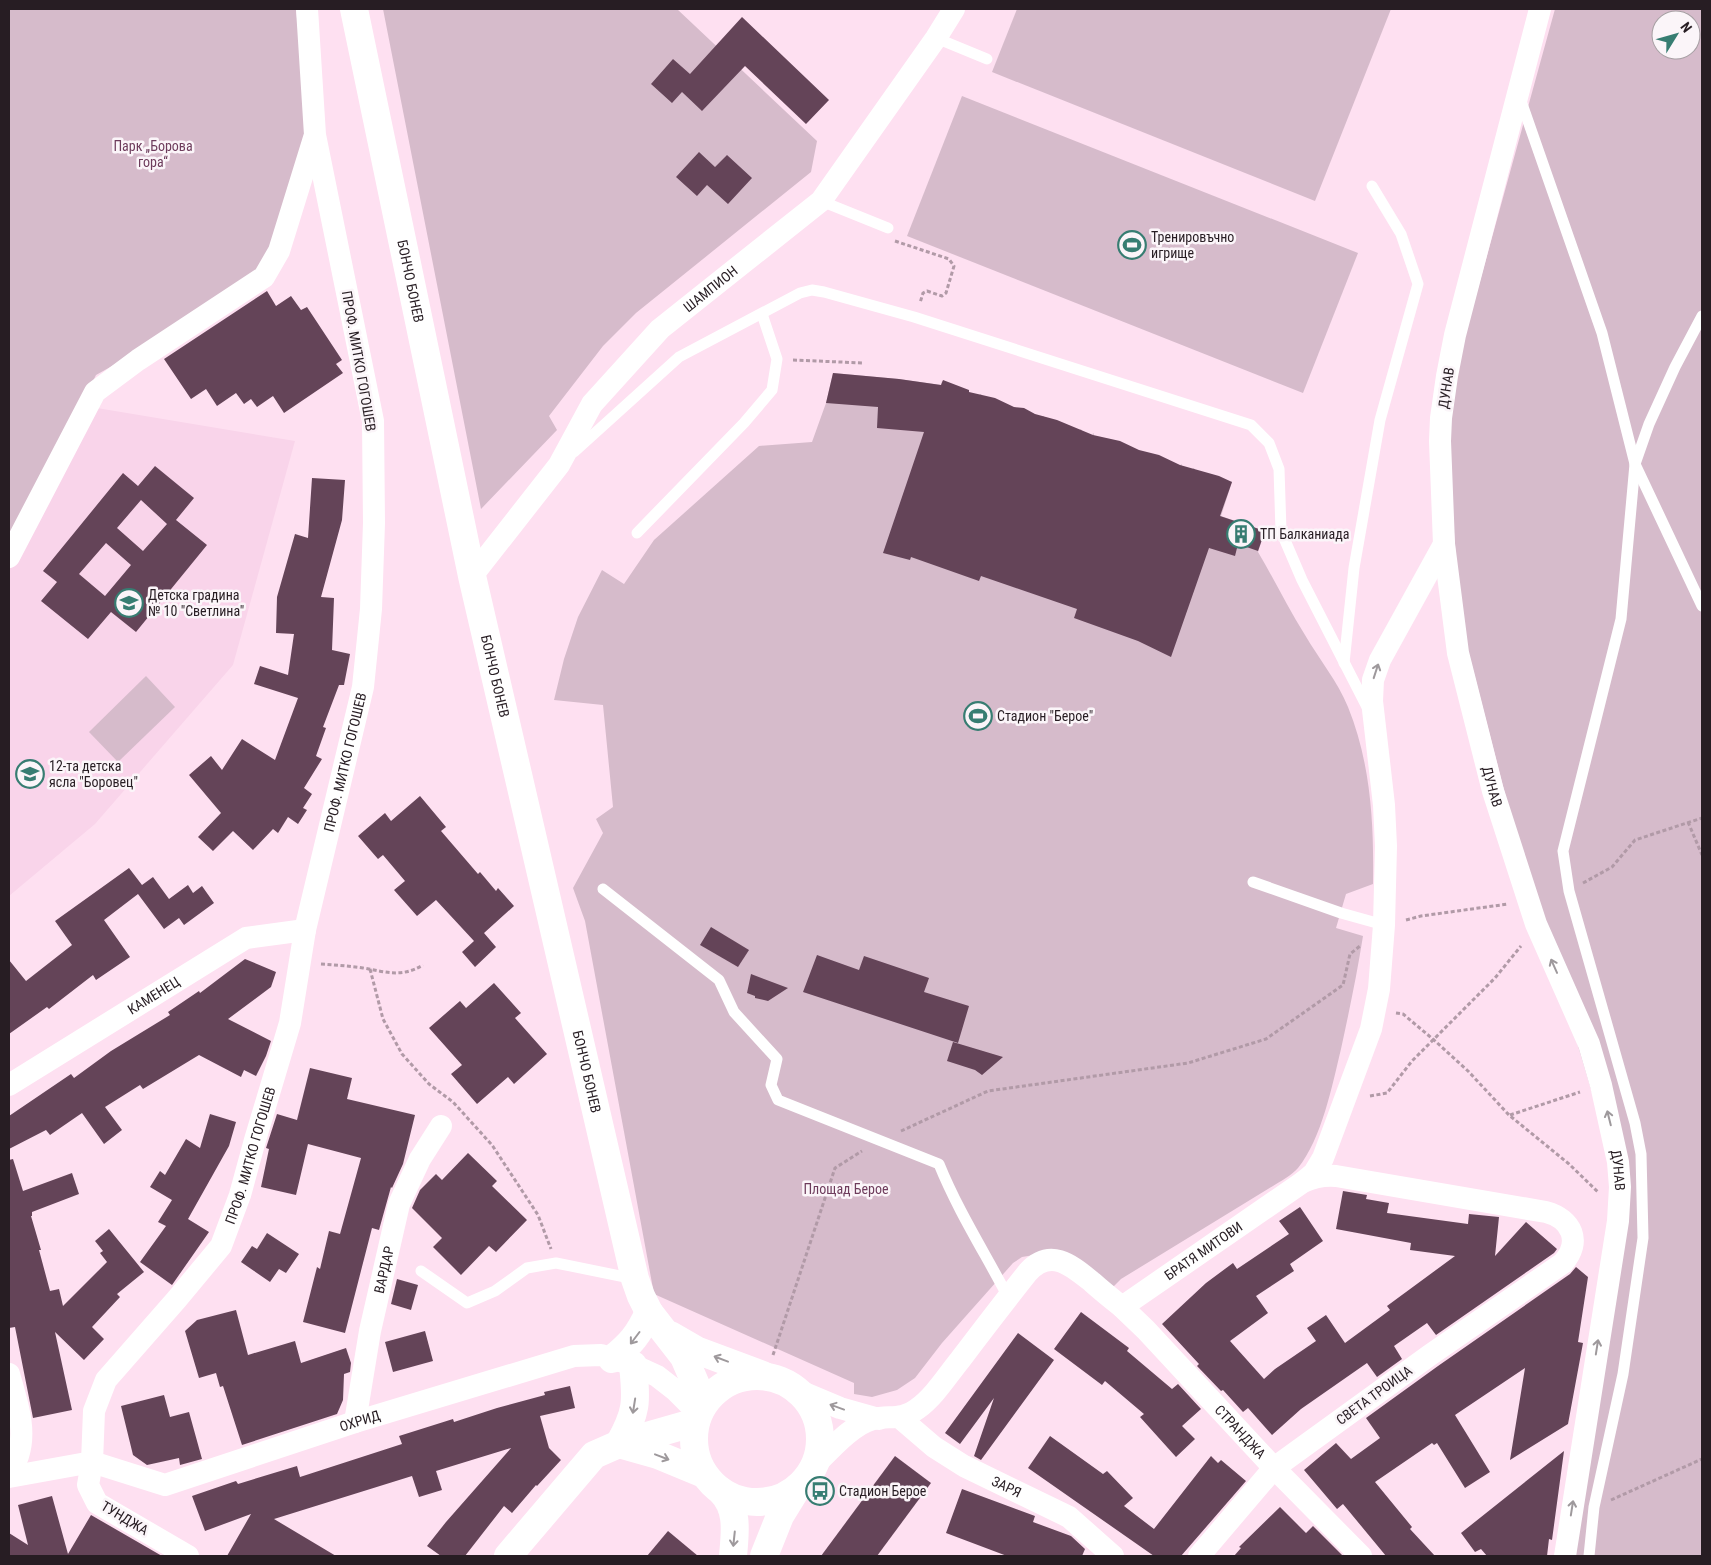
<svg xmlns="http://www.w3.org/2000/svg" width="1711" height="1565" viewBox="0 0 1711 1565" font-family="'Roboto Condensed',sans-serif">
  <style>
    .built { fill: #f9d4ea }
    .green { fill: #d6bbcb; fill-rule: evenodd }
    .building { fill: #644458; fill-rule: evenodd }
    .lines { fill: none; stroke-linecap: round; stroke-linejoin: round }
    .path { stroke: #b19aa7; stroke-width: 3; stroke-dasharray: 4 2.5; stroke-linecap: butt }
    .lane { stroke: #fff; stroke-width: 11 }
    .street { stroke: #fff; stroke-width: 22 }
    .secondary { stroke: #fff; stroke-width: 28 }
    .oneway { stroke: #9e999c }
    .labels { text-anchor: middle; stroke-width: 5; stroke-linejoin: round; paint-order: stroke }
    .park-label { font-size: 14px; fill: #6e3c5c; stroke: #fbf5f9 }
    .poi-label { font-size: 14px; fill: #271d23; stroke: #fbf5f9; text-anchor: start }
    .street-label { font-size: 14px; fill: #271d23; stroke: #fbf5f9 }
  </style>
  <rect width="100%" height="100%" fill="#fee0f1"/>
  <polygon class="built" points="79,405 295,441 233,665 95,824 9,896 9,541"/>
  <g class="green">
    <polygon points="9,9 296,9 309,134 274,251 249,280 187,324 96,375 9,551"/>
    <polygon points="383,9 677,9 817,141 811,172 636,313 603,346 549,416 557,430 481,509"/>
    <polygon points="1017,9 1391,9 1315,201 992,72"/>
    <path d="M1555 9H1702V1556H1574L1624 1199 1521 856 1461 623 1450 480V434L1454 388 1461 350ZM1661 20H1691V50H1661Z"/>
    <polygon points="962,96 1358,253 1303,393 907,236"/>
    <path d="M833 373 899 379 941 385 942 381 968 394 979 398 980 394 982 395 980 398 1042 420 1043 416H1044L1043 420 1079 432 1080 429 1082 430 1081 433 1092 437 1093 433 1094 434 1093 437 1180 467 1181 464 1182 465 1181 468 1192 472 1193 468 1195 469 1194 472 1230 484 1231 481 1232 482 1221 516 1265 531 1258 552C1274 579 1288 608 1305 635 1319 659 1338 682 1348 707 1371 764 1374 824 1373 884L1346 894 1336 928 1363 936C1357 974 1349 1012 1341 1049 1332 1086 1322 1138 1298 1168 1292 1175 1281 1181 1273 1186L1121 1279 1108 1292 1040 1254 1022 1257 1013 1263 942 1343 915 1378 897 1390 872 1397 854 1394V1383L654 1294 585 921 573 888 603 833 596 819 613 807 603 705 554 700 564 659 578 617 602 570 624 584 654 540 759 446 812 442 826 403Z"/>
    <polygon points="146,676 175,707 118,762 89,732"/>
  </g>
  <g class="building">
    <polygon points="742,17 829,100 806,124 745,66 702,111 682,92 672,103 651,84 673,59 690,74"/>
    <polygon points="699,152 715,167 727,155 752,178 728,204 707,185 697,196 676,177"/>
    <polygon points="267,291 276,306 291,296 301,310 307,307 342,360 336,364 343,373 284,413 273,396 257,407 251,399 244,404 236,393 217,406 206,389 191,399 164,359"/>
    <polygon points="833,373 899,379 941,385 943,380 969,390 969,392 995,398 1014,407 1024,408 1035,414 1057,420 1093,435 1120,441 1139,450 1159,455 1180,465 1219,476 1232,482 1220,516 1265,531 1258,551 1238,544 1235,556 1209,548 1171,657 1138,641 1074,618 1077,609 981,576 979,581 911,557 910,560 883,553 924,432 877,428 878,407 826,403"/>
    <path d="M155 466 194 498 176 520 207 545 136 632 111 612 88 639 41 601 57 582 43 571 123 473 138 486ZM141 500 167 524 143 551 117 528ZM106 543 131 565 105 596 79 574Z"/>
    <polygon points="312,478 345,480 342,520 321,597 334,598 332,650 350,654 344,685 339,685 323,727 326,728 316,756 322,759 304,788 312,794 303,808 307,810 298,824 288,817 278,833 273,829 253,850 233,831 213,851 198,837 221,813 189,775 211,756 222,770 242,739 275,760 298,698 254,684 260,666 288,675 294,634 276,633 277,597 295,534 308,538"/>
    <polygon points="420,796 446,827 441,831 478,874 480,872 496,891 498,888 514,906 484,933 496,947 475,967 462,952 474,941 436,900 417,916 394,890 405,881 383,855 378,859 358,836 385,813 391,821"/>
    <polygon points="129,868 142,885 153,877 169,899 188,885 193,893 202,886 214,903 184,925 179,918 164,929 138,894 104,920 130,957 96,980 93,975 49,1009 47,1007 9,1034 9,960 26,981 72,945 55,921"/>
    <polygon points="711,927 749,950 738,967 700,945"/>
    <polygon points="817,955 859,970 864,956 929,978 924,992 969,1006 958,1043 803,992"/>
    <polygon points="245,959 276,972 271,987 228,1019 271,1041 266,1056 256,1076 244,1070 241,1077 199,1055 143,1089 140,1085 105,1107 122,1130 104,1144 82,1113 50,1135 46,1130 9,1149 9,1116 71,1074 74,1078 111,1051 170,1015 168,1012 199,991 200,993"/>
    <polygon points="751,974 788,988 768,1001 755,998 755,996 747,993"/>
    <polygon points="494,983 521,1013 515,1018 547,1054 514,1084 508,1077 477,1104 451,1074 462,1065 429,1028 460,1001 466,1008"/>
    <polygon points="953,1042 1003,1057 982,1075 975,1070 947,1061"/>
    <polygon points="310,1068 352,1078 347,1099 415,1115 403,1164 392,1188 391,1187 379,1230 372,1228 345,1333 303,1322 317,1267 320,1269 329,1231 340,1234 361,1158 308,1144 296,1195 261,1187 269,1149 266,1148 277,1114 297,1120"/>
    <polygon points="210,1114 236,1122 229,1146 188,1219 209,1232 172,1285 140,1262 166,1226 158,1222 172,1200 150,1187 160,1171 165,1175 186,1139 200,1148"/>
    <polygon points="468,1153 497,1181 492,1186 527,1220 496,1252 489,1246 461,1275 433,1247 442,1238 412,1208 420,1190 436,1174 442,1180"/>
    <polygon points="13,1159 23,1191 72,1173 79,1194 32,1212 32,1216 31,1216 41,1250 39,1250 50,1291 59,1289 63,1306 107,1262 100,1253 103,1251 95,1241 109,1229 144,1272 117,1294 120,1297 92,1327 104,1339 84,1360 55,1332 72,1410 33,1418 15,1327 9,1328 9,1160"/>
    <polygon points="1343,1191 1367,1195 1366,1199 1389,1203 1387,1213 1468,1224 1469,1214 1499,1217 1495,1256 1526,1222 1557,1249 1554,1253 1436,1335 1427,1323 1394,1346 1402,1359 1377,1377 1367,1363 1301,1409 1272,1435 1248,1408 1243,1412 1223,1390 1221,1391 1197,1366 1199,1364 1162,1324 1206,1283 1233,1263 1237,1269 1289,1234 1279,1221 1300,1207 1323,1241 1290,1264 1294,1271 1256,1296 1268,1313 1230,1341 1264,1379 1275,1369 1316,1341 1307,1328 1326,1315 1345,1343 1390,1310 1387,1306 1455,1256 1410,1250 1411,1243 1336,1229"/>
    <polygon points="267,1233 299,1254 286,1273 279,1269 270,1282 241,1262 252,1246 257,1249"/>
    <polygon points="1576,1267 1588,1277 1578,1342 1583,1343 1568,1424 1510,1460 1525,1368 1455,1415 1490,1472 1465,1488 1437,1443 1434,1445 1432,1443 1375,1482 1412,1527 1410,1529 1435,1556 1386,1556 1343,1504 1337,1509 1304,1470 1336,1443 1351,1459 1380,1438 1366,1418 1438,1366 1570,1274"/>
    <polygon points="397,1279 418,1285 411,1310 391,1304"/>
    <polygon points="236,1310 248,1355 295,1341 301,1363 346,1348 351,1363 350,1372 344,1374 343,1400 337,1414 242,1445 223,1386 220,1387 216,1373 199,1378 185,1331 197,1320"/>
    <polygon points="1081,1312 1129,1348 1127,1351 1172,1389 1178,1384 1201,1409 1182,1426 1195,1439 1176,1457 1140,1417 1144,1414 1105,1381 1102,1385 1054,1349"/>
    <polygon points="425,1331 433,1361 393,1372 385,1342"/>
    <polygon points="1018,1333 1054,1360 981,1460 974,1456 994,1398 960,1444 945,1433"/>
    <polygon points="570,1386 575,1408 540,1416 549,1448 561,1460 537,1486 536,1485 512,1513 504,1506 465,1556 441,1556 427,1546 446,1522 511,1448 436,1471 442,1490 419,1497 412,1476 274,1519 336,1556 227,1556 251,1514 205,1531 192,1496 236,1481 238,1484 297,1466 300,1477 402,1444 399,1436 453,1419 454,1422 497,1408 545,1395 544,1392"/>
    <polygon points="164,1395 170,1417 189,1412 202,1459 180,1465 179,1458 147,1465 133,1455 121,1406"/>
    <polygon points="1050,1436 1103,1474 1107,1471 1133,1498 1124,1506 1154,1529 1211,1456 1218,1463 1221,1460 1246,1481 1181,1556 1154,1556 1028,1468"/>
    <polygon points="1564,1451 1552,1540 1549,1539 1547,1556 1487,1556 1481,1549 1475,1552 1461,1533"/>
    <polygon points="895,1456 931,1483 877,1556 821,1556"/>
    <polygon points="962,1489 1035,1516 1033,1522 1071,1536 1085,1549 1082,1556 1007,1556 946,1533"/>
    <polygon points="52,1496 68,1554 91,1515 162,1556 9,1556 9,1533 28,1545 18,1505"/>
    <polygon points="1280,1507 1306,1533 1313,1526 1343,1556 1234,1556 1241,1548 1239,1547"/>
    <polygon points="668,1531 698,1556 647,1556"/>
  </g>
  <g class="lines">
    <g class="path">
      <polyline points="895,241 949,259 954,266 946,293 942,296 927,291 923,293 920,303"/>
      <polyline points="793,360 863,363"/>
      <polyline points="1688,822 1702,855"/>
      <polyline points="1583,883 1612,867 1635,840 1702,818"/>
      <polyline points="1406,920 1421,916 1508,904"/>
      <path d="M321 964C335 965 349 966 363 968 387 972 401 978 423 965"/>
      <polyline points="370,969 383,1019 402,1054 429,1084 453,1102 492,1145 538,1215 551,1249"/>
      <polyline points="1396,1013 1403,1014 1434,1040 1468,1071 1509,1115 1569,1164 1598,1192"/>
      <polyline points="1370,1096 1387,1093 1412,1061 1495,978 1521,946"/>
      <polyline points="1510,1115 1580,1092"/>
      <polyline points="901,1131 988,1091 1188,1063 1266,1039 1343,985 1350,954 1360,946"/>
      <polyline points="773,1355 835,1168 862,1151"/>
      <polyline points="1611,1500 1702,1459"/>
    </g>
    <g class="lane">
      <polyline points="936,38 987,59"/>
      <polyline points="1520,98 1602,333 1635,464 1702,606"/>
      <polyline points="821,201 888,228"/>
      <polyline points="574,452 679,357 800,293 812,290 824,292 914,317 1251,425 1269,443 1279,469 1281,531 1302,580 1368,709"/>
      <polyline points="637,533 744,423 772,390 777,359 762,314"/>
      <polyline points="1344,663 1354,568 1380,420 1418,284 1401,234 1372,186"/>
      <polyline points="1253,882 1341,913 1384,925"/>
      <path d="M603 889 719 980 734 1012 777 1059 771 1085 778 1100 939 1164C958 1211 985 1253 1008 1297"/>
      <polyline points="421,1271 467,1303 495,1291 527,1268 556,1263 635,1279"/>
      <polyline points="1589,1556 1594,1507 1623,1374 1643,1238 1641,1154 1635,1123 1569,891 1563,851 1621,619 1635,464 1649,424 1675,367 1702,316"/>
    </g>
    <g class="street">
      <path id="s1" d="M1540 9 1455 335 1447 376 1441 418 1440 441 1444 544 1458 653 1493 791 1536 924 1589 1044 1601 1085 1618 1162 1620 1187 1618 1221 1565 1556"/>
      <polyline points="9,557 95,392 138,360 264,277 279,251 314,138"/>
      <path id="s2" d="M472 576 559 465 592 404 660 329 821 201 936 38 954 9"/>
      <path id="s3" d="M9 1085 246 938 305 930"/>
      <polyline points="1303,1182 1314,1173 1323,1158 1371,1029 1379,989 1384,925 1386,846 1384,805 1372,701 1373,680 1380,660 1444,544"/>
      <path id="s4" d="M1122 1307 1146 1330 1274 1468 1361 1556"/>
      <path d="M9 1374C16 1400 27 1429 18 1456 16 1462 12 1468 9 1474"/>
      <polyline points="797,1390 840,1408 879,1419"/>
      <path id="s5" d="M899 1417 934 1447 964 1466 1069 1517 1113 1556"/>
      <path id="s6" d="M355 1422 370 1331 399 1204 420 1159 441 1126"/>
      <path id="s7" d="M816 1464C831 1449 853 1424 873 1419 889 1415 901 1421 917 1409 934 1397 947 1376 960 1360 982 1331 1005 1301 1028 1272 1051 1247 1072 1266 1092 1282 1102 1291 1112 1299 1122 1307L1303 1182C1314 1177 1324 1175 1336 1176L1546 1212C1572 1219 1582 1242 1563 1263L1430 1355 1274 1468 1199 1556"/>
      <path id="s8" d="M9 1477 92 1462 165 1485 355 1422 574 1356 601 1355 633 1365 657 1376 675 1390 699 1414"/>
      <path id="s9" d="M188 1556 97 1503 88 1485 92 1462 94 1411 106 1380 177 1299 221 1246 240 1195 255 1140 290 1023 305 930 363 687 371 609 374 523 373 421 315 135 307 9"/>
    </g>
    <g class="secondary">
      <path id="s10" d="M354 9 472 576 635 1279 641 1296 649 1312 684 1357 696 1385 702 1407"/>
      <polyline points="670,1335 696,1350 763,1375"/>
      <path d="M612 1359C631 1344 639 1334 649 1312"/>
      <circle cx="757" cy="1439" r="63"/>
      <polyline points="619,1444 658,1455 704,1474"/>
      <path d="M619 1444C637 1412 637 1402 633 1365"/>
      <path d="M721 1491C739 1509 735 1533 733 1556"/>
      <polyline points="508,1556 594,1455 619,1444 696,1422"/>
      <polyline points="764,1556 780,1516 796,1490"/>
    </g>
  </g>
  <defs><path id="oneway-shaft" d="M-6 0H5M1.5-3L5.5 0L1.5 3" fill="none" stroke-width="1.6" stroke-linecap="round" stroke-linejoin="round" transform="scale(1.25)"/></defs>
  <g class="oneway">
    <use href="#oneway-shaft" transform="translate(1376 671) rotate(-72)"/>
    <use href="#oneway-shaft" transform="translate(1554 966) rotate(-114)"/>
    <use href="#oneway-shaft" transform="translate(1609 1118) rotate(-104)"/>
    <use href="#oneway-shaft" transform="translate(635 1338) rotate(127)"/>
    <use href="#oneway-shaft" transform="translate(1597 1347) rotate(-81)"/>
    <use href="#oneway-shaft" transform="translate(721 1359) rotate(-159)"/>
    <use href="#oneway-shaft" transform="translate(634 1406) rotate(99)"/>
    <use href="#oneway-shaft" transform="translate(837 1407) rotate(-160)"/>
    <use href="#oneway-shaft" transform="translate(662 1457) rotate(21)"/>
    <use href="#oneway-shaft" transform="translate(1572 1508) rotate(-81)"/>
    <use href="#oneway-shaft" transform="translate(734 1539) rotate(96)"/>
  </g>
  <defs>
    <symbol id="stadium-ring" viewBox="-11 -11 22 22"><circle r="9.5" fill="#fbf5f9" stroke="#377d72" stroke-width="1.5"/><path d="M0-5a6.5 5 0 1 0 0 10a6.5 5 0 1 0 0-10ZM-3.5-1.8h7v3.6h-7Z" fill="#377d72"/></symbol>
    <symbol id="building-ring" viewBox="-11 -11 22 22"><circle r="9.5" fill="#fbf5f9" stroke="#377d72" stroke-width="1.5"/><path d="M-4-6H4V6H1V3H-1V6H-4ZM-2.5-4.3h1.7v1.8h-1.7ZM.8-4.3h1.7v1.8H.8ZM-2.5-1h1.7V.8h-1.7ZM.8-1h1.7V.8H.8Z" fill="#377d72"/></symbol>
    <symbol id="school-ring" viewBox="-11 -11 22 22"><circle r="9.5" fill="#fbf5f9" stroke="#377d72" stroke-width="1.5"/><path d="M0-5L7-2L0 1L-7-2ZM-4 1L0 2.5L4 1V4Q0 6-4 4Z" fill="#377d72"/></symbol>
    <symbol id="bus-ring" viewBox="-11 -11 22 22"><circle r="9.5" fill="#fbf5f9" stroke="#377d72" stroke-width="1.5"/><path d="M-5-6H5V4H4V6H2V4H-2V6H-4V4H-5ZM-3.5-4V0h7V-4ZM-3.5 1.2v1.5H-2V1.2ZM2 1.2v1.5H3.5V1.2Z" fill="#377d72"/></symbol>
  </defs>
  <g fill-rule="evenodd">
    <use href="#stadium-ring" x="1116" y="229" width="32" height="32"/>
    <use href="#building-ring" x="1225" y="518" width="32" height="32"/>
    <use href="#school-ring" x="113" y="587" width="32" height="32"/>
    <use href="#stadium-ring" x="962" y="700" width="32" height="32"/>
    <use href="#school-ring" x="14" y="758" width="32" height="32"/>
    <use href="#bus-ring" x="804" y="1475" width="32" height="32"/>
  </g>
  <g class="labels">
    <g class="park-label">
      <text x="153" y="151">Парк „Борова<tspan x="153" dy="16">гора“</tspan></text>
      <text x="846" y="1194">Площад Берое</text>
    </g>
    <g class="poi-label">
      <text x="1151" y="242">Тренировъчно<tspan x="1151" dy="16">игрище</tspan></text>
      <text x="1260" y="539">ТП Балканиада</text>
      <text x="148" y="600">Детска градина<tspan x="148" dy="16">№ 10 "Светлина"</tspan></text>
      <text x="997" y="721">Стадион "Берое"</text>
      <text x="49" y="771">12-та детска<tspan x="49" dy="16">ясла "Боровец"</tspan></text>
      <text x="839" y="1496">Стадион Берое</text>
    </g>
    <g class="street-label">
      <text dy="5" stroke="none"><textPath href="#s10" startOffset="278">БОНЧО БОНЕВ</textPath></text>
      <text dy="5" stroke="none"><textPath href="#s2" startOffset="376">ШАМПИОН</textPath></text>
      <text transform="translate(359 361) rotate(80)" y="5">ПРОФ. МИТКО ГОГОШЕВ</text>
      <text transform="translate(1446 388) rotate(-81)" y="5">ДУНАВ</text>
      <text dy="5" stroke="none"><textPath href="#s10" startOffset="682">БОНЧО БОНЕВ</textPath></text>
      <text dy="5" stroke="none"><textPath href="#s9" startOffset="910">ПРОФ. МИТКО ГОГОШЕВ</textPath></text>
      <text dy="5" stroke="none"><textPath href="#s1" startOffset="795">ДУНАВ</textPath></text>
      <text dy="5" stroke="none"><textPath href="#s3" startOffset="170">КАМЕНЕЦ</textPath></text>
      <text dy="5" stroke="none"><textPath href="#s10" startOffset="1088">БОНЧО БОНЕВ</textPath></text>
      <text dy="5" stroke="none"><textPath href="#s9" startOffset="505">ПРОФ. МИТКО ГОГОШЕВ</textPath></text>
      <text dy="5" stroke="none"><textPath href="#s1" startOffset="1200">ДУНАВ</textPath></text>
      <text dy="5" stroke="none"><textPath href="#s7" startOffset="508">БРАТЯ МИТОВИ</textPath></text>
      <text dy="5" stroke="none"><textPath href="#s6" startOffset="155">ВАРДАР</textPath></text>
      <text transform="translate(1374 1395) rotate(-36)" y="5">СВЕТА ТРОИЦА</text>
      <text dy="5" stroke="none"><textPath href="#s8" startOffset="366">ОХРИД</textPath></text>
      <text dy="5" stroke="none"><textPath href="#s4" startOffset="172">СТРАНДЖА</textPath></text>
      <text dy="5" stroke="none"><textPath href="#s5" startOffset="129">ЗАРЯ</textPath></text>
      <text transform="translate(125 1518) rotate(31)" y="5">ТУНДЖА</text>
    </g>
  </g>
  <rect width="1711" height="1565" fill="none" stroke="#271d23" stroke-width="20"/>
  <g transform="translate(1676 35) rotate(53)"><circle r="24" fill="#fbf5f9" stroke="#a69fa3"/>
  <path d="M0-4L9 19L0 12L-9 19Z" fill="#377d72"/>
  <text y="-8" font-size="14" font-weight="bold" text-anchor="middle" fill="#271d23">N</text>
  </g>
</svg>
